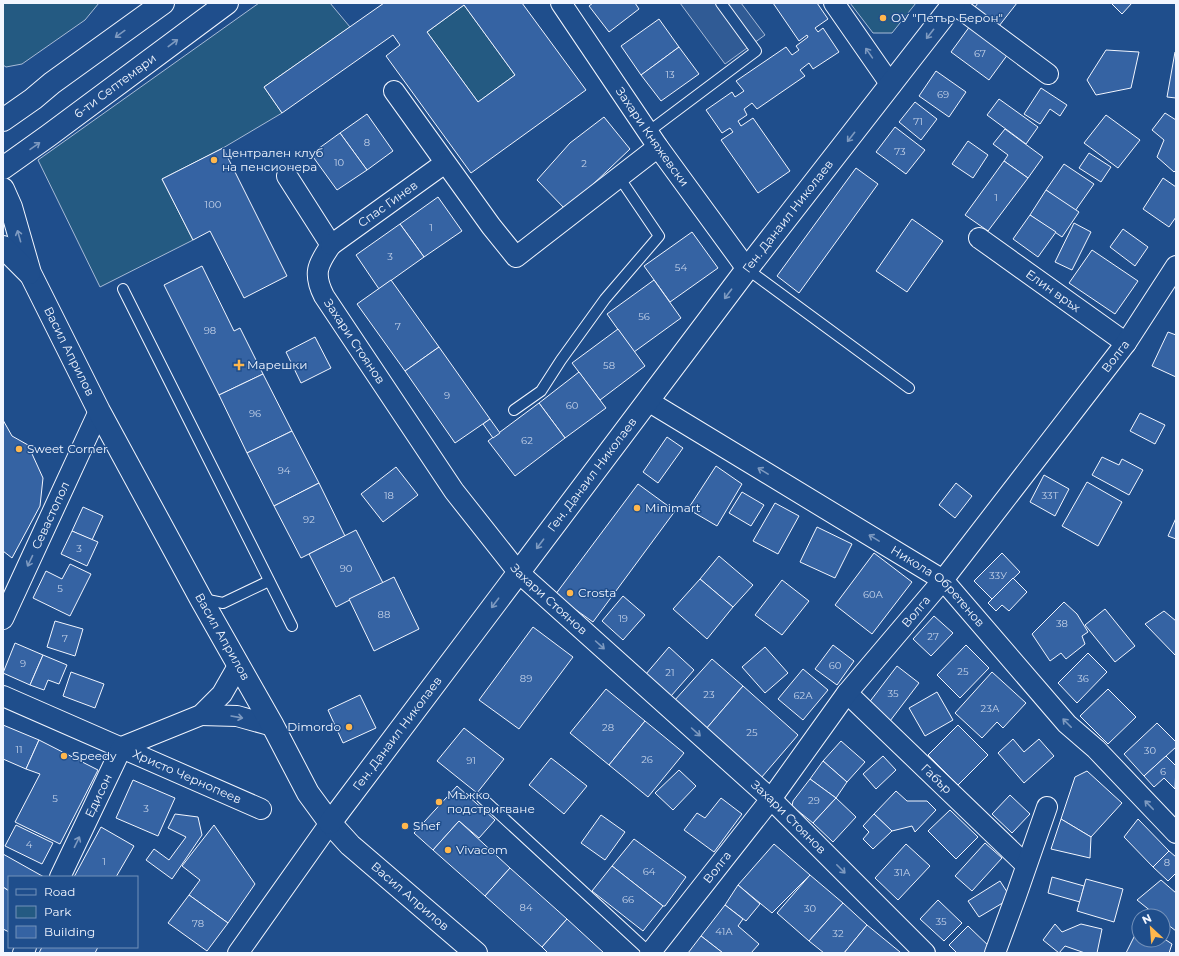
<svg xmlns="http://www.w3.org/2000/svg" width="1179" height="956" viewBox="0 0 1179 956" font-family="Montserrat,sans-serif">
  <style>
    .green { fill: #245a82; stroke: #a8bbd7 }
    .parking { fill: #305b95; stroke: #a8bbd7 }
    .building { fill: #3563a3; stroke: #f2f6ff; fill-rule: evenodd }
    .lines { fill: none; stroke-linecap: round; stroke-linejoin: round }
    .lane-casing { stroke: #f2f6ff; stroke-width: 12 }
    .street-casing { stroke: #f2f6ff; stroke-width: 22 }
    .secondary-casing { stroke: #f2f6ff; stroke-width: 24 }
    .lane { stroke: #1f4e8c; stroke-width: 10 }
    .street { stroke: #1f4e8c; stroke-width: 20 }
    .secondary { stroke: #1f4e8c; stroke-width: 22 }
    .oneway { stroke: #7e9ac0 }
    .poi-dot { fill: #ffb74d; stroke: #1f4e8c; stroke-width: 1.5 }
    .labels { text-anchor: middle; stroke-width: 3; stroke-linejoin: round; paint-order: stroke }
    .number-label { font-size: 10px; fill: #c3d1e8 }
    .poi-label { font-size: 12px; fill: #f2f6ff; stroke: #1f4e8c; text-anchor: start }
    .street-label { font-size: 12px; fill: #f2f6ff; stroke: #1f4e8c }
  </style>
  <rect width="100%" height="100%" fill="#1f4e8c"/>
  <g class="green">
    <polygon points="3,3 99,3 85,20 22,64 6,67 3,65"/>
    <polygon points="259,3 330,3 350,27 264,87 282,113 223,148 162,179 193,240 100,287 38,160"/>
    <polygon points="850,3 916,3 892,33 873,33"/>
    <polygon points="464,5 515,75 478,102 427,32"/>
  </g>
  <polygon class="parking" points="680,3 741,3 765,35 725,64"/>
  <g class="building">
    <path d="M384 3H522L586 90 471 173 386 56 400 45 393 35 282 113 264 87ZM464 5 515 75 478 102 427 32Z"/>
    <polygon points="593,3 635,3 639,9 609,32 589,6"/>
    <polygon points="773,3 817,3 828,19 815,28 818,32 823,28 839,52 813,69 809,63 800,70 805,76 757,109 752,103 744,109 747,115 738,121 741,126 753,118 790,171 758,193 721,140 733,132 730,128 722,133 706,110 732,92 735,97 744,91 736,81 786,47 792,55 799,50 796,46 808,37 807,35 799,41"/>
    <polygon points="978,3 1017,3 999,26 975,7"/>
    <polygon points="1111,3 1132,3 1122,14"/>
    <polygon points="659,19 679,47 641,75 621,46"/>
    <polygon points="970,26 1008,54 989,80 951,52"/>
    <polygon points="679,47 699,74 661,101 641,75"/>
    <polygon points="1106,50 1139,52 1131,88 1096,95 1087,80"/>
    <polygon points="1175,52 1176,52 1176,98 1167,97"/>
    <polygon points="936,71 966,92 949,117 919,96"/>
    <polygon points="1041,88 1067,105 1060,116 1050,109 1040,124 1024,114"/>
    <polygon points="999,99 1038,127 1026,144 987,115"/>
    <polygon points="915,102 937,119 921,140 899,122"/>
    <polygon points="1165,113 1176,120 1176,170 1174,172 1157,157 1164,140 1152,130"/>
    <polygon points="367,114 393,151 367,170 340,133"/>
    <polygon points="1106,115 1140,140 1118,168 1084,143"/>
    <polygon points="604,117 630,149 566,210 537,180 570,143"/>
    <polygon points="895,127 925,150 906,174 876,152"/>
    <polygon points="1005,129 1043,157 1028,178 1004,161 1008,155 993,144"/>
    <polygon points="340,133 367,170 337,190 311,154"/>
    <polygon points="968,141 988,155 973,178 952,164"/>
    <polygon points="223,148 287,276 244,298 210,231 193,240 162,179"/>
    <polygon points="1089,153 1111,167 1101,182 1079,168"/>
    <polygon points="1004,161 1028,178 988,231 965,215"/>
    <polygon points="1064,164 1094,184 1075,211 1046,190"/>
    <polygon points="856,168 878,184 799,293 777,276"/>
    <polygon points="1163,178 1176,187 1176,217 1169,227 1143,209"/>
    <polygon points="1046,190 1079,212 1062,237 1030,215"/>
    <polygon points="438,197 462,231 424,257 400,224"/>
    <polygon points="1030,215 1056,232 1038,257 1013,239"/>
    <polygon points="912,219 943,241 907,292 876,271"/>
    <polygon points="1074,223 1091,232 1072,270 1055,262"/>
    <polygon points="400,224 424,257 379,289 356,255"/>
    <polygon points="1123,229 1148,247 1135,266 1110,247"/>
    <polygon points="692,232 718,268 670,302 644,266"/>
    <polygon points="1092,250 1138,281 1115,314 1069,283"/>
    <polygon points="202,266 234,331 240,328 263,374 219,395 164,285"/>
    <polygon points="391,280 439,347 405,371 357,304"/>
    <polygon points="654,280 681,318 634,352 607,314"/>
    <polygon points="618,329 645,366 600,400 572,363"/>
    <polygon points="1168,332 1176,335 1176,377 1152,366"/>
    <polygon points="315,337 331,368 301,383 286,352"/>
    <polygon points="439,347 490,419 455,443 405,371"/>
    <polygon points="579,372 606,408 565,438 539,403"/>
    <polygon points="263,374 292,431 247,453 219,395"/>
    <polygon points="539,403 565,438 515,476 488,441"/>
    <polygon points="1140,413 1165,425 1155,444 1130,431"/>
    <polygon points="490,419 500,433 493,438 483,424"/>
    <polygon points="3,420 12,436 28,445 43,478 40,506 12,558 3,551"/>
    <polygon points="292,431 319,483 274,506 247,453"/>
    <polygon points="667,437 683,448 658,483 643,472"/>
    <polygon points="1102,457 1119,465 1122,459 1143,470 1129,495 1092,475"/>
    <polygon points="716,466 742,484 717,526 688,509"/>
    <polygon points="396,467 418,495 383,522 361,494"/>
    <polygon points="1044,475 1069,489 1055,516 1030,502"/>
    <polygon points="1087,482 1122,502 1098,546 1062,526"/>
    <polygon points="319,483 345,536 301,558 274,506"/>
    <polygon points="956,483 972,496 955,518 939,505"/>
    <polygon points="638,484 675,511 593,622 555,595"/>
    <polygon points="742,492 764,505 751,526 729,513"/>
    <polygon points="775,503 799,516 778,554 753,541"/>
    <polygon points="83,507 103,516 92,540 72,531"/>
    <polygon points="1176,518 1176,539 1168,536"/>
    <polygon points="817,527 852,544 835,578 800,562"/>
    <polygon points="356,530 383,583 336,607 309,554"/>
    <polygon points="72,531 98,542 87,566 61,554"/>
    <polygon points="874,553 912,582 872,634 835,605"/>
    <polygon points="1002,553 1020,572 992,599 974,581"/>
    <polygon points="719,556 753,585 733,607 700,579"/>
    <polygon points="70,564 91,574 70,616 33,598 46,571 62,579"/>
    <polygon points="394,577 419,629 374,651 349,599"/>
    <polygon points="1013,578 1027,592 1009,611 1002,605 996,611 988,603"/>
    <polygon points="700,579 733,607 707,639 673,609"/>
    <polygon points="782,580 809,601 782,635 755,615"/>
    <polygon points="623,596 645,615 623,640 602,621"/>
    <polygon points="1064,602 1077,614 1088,632 1082,636 1085,644 1066,659 1061,653 1050,661 1032,634"/>
    <polygon points="1105,609 1135,646 1115,662 1085,625"/>
    <polygon points="1164,611 1176,621 1176,656 1145,624"/>
    <polygon points="934,616 953,633 931,656 913,639"/>
    <polygon points="55,621 83,629 75,656 47,647"/>
    <polygon points="533,627 573,657 519,729 479,700"/>
    <polygon points="15,643 43,655 30,685 3,673"/>
    <polygon points="833,645 854,661 837,685 815,669"/>
    <polygon points="966,645 989,668 960,698 937,675"/>
    <polygon points="669,647 694,670 671,696 646,674"/>
    <polygon points="765,647 788,673 765,693 742,667"/>
    <polygon points="1088,653 1107,672 1077,703 1058,683"/>
    <polygon points="43,655 67,665 59,684 48,680 44,690 30,685"/>
    <polygon points="712,659 743,686 706,729 674,701"/>
    <polygon points="897,666 919,683 890,721 868,704"/>
    <polygon points="803,669 828,690 803,720 778,699"/>
    <polygon points="71,672 104,684 95,708 63,696"/>
    <polygon points="992,672 1026,703 1003,728 997,722 982,738 955,713"/>
    <polygon points="743,686 798,735 761,778 706,729"/>
    <polygon points="606,689 645,721 609,765 570,733"/>
    <polygon points="1108,689 1136,717 1108,744 1080,716"/>
    <polygon points="937,692 953,720 925,736 909,708"/>
    <polygon points="360,695 376,728 343,743 328,710"/>
    <polygon points="645,721 684,753 648,797 609,765"/>
    <polygon points="1157,723 1176,742 1176,747 1144,776 1124,754"/>
    <polygon points="3,725 39,740 26,769 3,759"/>
    <polygon points="958,725 988,755 958,785 928,755"/>
    <polygon points="464,728 504,759 477,793 437,761"/>
    <polygon points="1013,739 1024,752 1039,739 1054,756 1024,783 998,753"/>
    <polygon points="39,740 98,770 60,844 15,822 40,774 26,769"/>
    <polygon points="841,741 865,762 847,782 823,761"/>
    <polygon points="883,756 896,770 876,789 863,774"/>
    <polygon points="1166,756 1176,766 1175,789 1164,778 1154,787 1144,776"/>
    <polygon points="551,758 587,786 564,814 529,785"/>
    <polygon points="823,761 847,782 836,798 810,779"/>
    <polygon points="679,770 696,786 673,810 655,793"/>
    <polygon points="1087,771 1122,803 1091,837 1061,819 1075,777"/>
    <polygon points="810,779 836,798 813,823 792,806 793,801"/>
    <polygon points="133,780 175,798 158,836 116,818"/>
    <polygon points="457,786 495,820 479,838 459,821 433,850 414,833"/>
    <polygon points="896,791 907,801 927,801 936,810 915,832 912,826 892,831 874,814"/>
    <polygon points="1010,795 1030,814 1012,833 992,814"/>
    <polygon points="721,798 742,814 714,852 684,830 697,813 705,818"/>
    <polygon points="836,798 856,817 833,842 813,823"/>
    <polygon points="950,810 978,837 956,859 928,831"/>
    <polygon points="175,814 198,817 202,835 172,879 146,860 154,849 169,860 186,837 168,828"/>
    <polygon points="874,814 892,831 873,849 863,839 869,832 863,826"/>
    <polygon points="601,815 625,832 605,860 581,843"/>
    <polygon points="1061,819 1091,837 1090,858 1051,849"/>
    <polygon points="1138,819 1169,851 1153,867 1124,837"/>
    <polygon points="459,821 510,868 485,896 433,850"/>
    <polygon points="16,825 53,843 42,864 5,846"/>
    <polygon points="214,825 255,884 228,923 189,895 200,880 182,866"/>
    <polygon points="101,827 134,846 116,877 74,877"/>
    <polygon points="634,839 686,877 665,906 663,906 612,866"/>
    <polygon points="985,843 1002,858 972,891 955,876"/>
    <polygon points="774,844 810,875 772,913 738,885"/>
    <polygon points="906,844 930,866 898,900 875,878"/>
    <polygon points="1169,851 1176,857 1176,873 1168,881 1153,867"/>
    <polygon points="3,854 44,877 9,877 9,891 3,887"/>
    <polygon points="612,866 663,906 643,931 592,891"/>
    <polygon points="510,868 567,919 542,947 485,896"/>
    <polygon points="810,875 843,903 809,941 777,913"/>
    <polygon points="1052,877 1084,886 1080,902 1048,893"/>
    <polygon points="1086,879 1123,889 1114,922 1077,911"/>
    <polygon points="1161,880 1176,893 1176,931 1163,921 1163,916 1157,916 1137,900"/>
    <polygon points="1000,881 1011,898 979,917 968,901"/>
    <polygon points="738,885 760,904 746,921 725,905"/>
    <polygon points="3,887 9,891 9,932 3,929"/>
    <polygon points="189,895 228,923 207,951 168,923"/>
    <polygon points="938,900 962,923 944,941 920,919"/>
    <polygon points="843,903 867,925 844,953 824,953 809,941"/>
    <polygon points="725,905 743,919 738,926 759,944 751,953 723,953 701,936"/>
    <polygon points="567,919 604,953 548,953 542,947"/>
    <polygon points="1055,924 1062,932 1081,924 1102,929 1097,953 1085,953 1065,946 1059,953 1043,940"/>
    <polygon points="867,925 900,952 899,953 844,953"/>
    <polygon points="968,926 992,949 988,953 957,953 949,945"/>
    <polygon points="1139,927 1139,940 1163,940 1163,938 1172,944 1169,953 1126,953"/>
    <polygon points="701,936 723,953 688,953"/>
    <polygon points="42,947 98,947 95,953 39,953"/>
  </g>
  <g class="lines">
    <defs>
      <g id="lane">
        <polyline points="648,132 756,51 721,3"/>
        <polyline points="747,269 909,388"/>
        <polyline points="123,289 292,626"/>
        <polyline points="514,410 541,391 561,360 605,299 659,236 619,177"/>
        <polyline points="203,599 223,603 269,581"/>
        <polyline points="482,798 650,953"/>
      </g>
      <g id="street">
        <path id="s1" d="M561 3 658 147 747 269"/>
        <polyline points="834,3 891,85"/>
        <polyline points="954,4 1048,74"/>
        <polyline points="394,91 491,226 516,257 658,147"/>
        <path id="s2" d="M287 176 331 245C317 265 313 274 324 296L454 491 518 572 771 799 925 953"/>
        <path id="s3" d="M979 238 1126 343"/>
        <path id="s4" d="M331 245 445 163"/>
        <path id="s5" d="M648 401 943 580 1067 724 1096 749 1176 833"/>
        <path id="s6" d="M3 619 99 411"/>
        <path id="s7" d="M847 693 1026 865"/>
        <path id="s8" d="M3 696 261 809"/>
        <polyline points="201,715 237,716 273,726"/>
        <path id="s9" d="M60 877 122 747 201 715 222 694 238 666"/>
        <polyline points="23,953 26,947"/>
        <polyline points="238,953 330,823"/>
        <path id="s10" d="M650 953 771 799 847 693 943 580 1126 343 1176 266"/>
        <polyline points="995,953 1016,896 1047,807"/>
      </g>
      <g id="secondary">
        <polyline points="3,120 33,99 52,83 163,3"/>
        <path id="s11" d="M3 168 48 136 227 3"/>
        <path id="s12" d="M3 189 11 207 30 273 99 411 201 599 273 726 308 793 330 823 350 845 476 953"/>
        <polyline points="3,247 29,273"/>
        <path id="s13" d="M330 823 747 269 954 3"/>
      </g>
    </defs>
    <use href="#lane" class="lane-casing"/>
    <use href="#street" class="street-casing"/>
    <use href="#secondary" class="secondary-casing"/>
    <use href="#lane" class="lane"/>
    <use href="#street" class="street"/>
    <use href="#secondary" class="secondary"/>
  </g>
  <defs><path id="oneway-shaft" d="M-6 0H5M1.5-3L5.5 0L1.5 3" fill="none" stroke-width="1.6" stroke-linecap="round" stroke-linejoin="round"/></defs>
  <g class="oneway">
    <use href="#oneway-shaft" transform="translate(120 34) rotate(144)"/>
    <use href="#oneway-shaft" transform="translate(930 34) rotate(128)"/>
    <use href="#oneway-shaft" transform="translate(173 43) rotate(-37)"/>
    <use href="#oneway-shaft" transform="translate(869 53) rotate(-125)"/>
    <use href="#oneway-shaft" transform="translate(851 137) rotate(128)"/>
    <use href="#oneway-shaft" transform="translate(35 146) rotate(-35)"/>
    <use href="#oneway-shaft" transform="translate(19 236) rotate(-106)"/>
    <use href="#oneway-shaft" transform="translate(728 294) rotate(127)"/>
    <use href="#oneway-shaft" transform="translate(763 471) rotate(-149)"/>
    <use href="#oneway-shaft" transform="translate(874 538) rotate(-149)"/>
    <use href="#oneway-shaft" transform="translate(540 544) rotate(127)"/>
    <use href="#oneway-shaft" transform="translate(30 561) rotate(115)"/>
    <use href="#oneway-shaft" transform="translate(495 603) rotate(127)"/>
    <use href="#oneway-shaft" transform="translate(600 645) rotate(42)"/>
    <use href="#oneway-shaft" transform="translate(237 717) rotate(10)"/>
    <use href="#oneway-shaft" transform="translate(1067 723) rotate(-135)"/>
    <use href="#oneway-shaft" transform="translate(696 732) rotate(42)"/>
    <use href="#oneway-shaft" transform="translate(1149 805) rotate(-134)"/>
    <use href="#oneway-shaft" transform="translate(77 842) rotate(-64)"/>
    <use href="#oneway-shaft" transform="translate(841 869) rotate(45)"/>
  </g>
  <g class="poi-dot">
    <circle cx="883" cy="18" r="4"/>
    <circle cx="214" cy="160" r="4"/>
    <path d="M237 359h4v4h4v4h-4v4h-4v-4h-4v-4h4z"/>
    <circle cx="19" cy="449" r="4"/>
    <circle cx="637" cy="508" r="4"/>
    <circle cx="570" cy="593" r="4"/>
    <circle cx="349" cy="727" r="4"/>
    <circle cx="64" cy="756" r="4"/>
    <circle cx="439" cy="802" r="4"/>
    <circle cx="405" cy="826" r="4"/>
    <circle cx="448" cy="850" r="4"/>
  </g>
  <g class="labels">
    <g class="number-label">
      <text x="980" y="57">67</text>
      <text x="670" y="78">13</text>
      <text x="943" y="98">69</text>
      <text x="918" y="125">71</text>
      <text x="367" y="146">8</text>
      <text x="900" y="155">73</text>
      <text x="339" y="166">10</text>
      <text x="584" y="167">2</text>
      <text x="996" y="201">1</text>
      <text x="213" y="208">100</text>
      <text x="431" y="231">1</text>
      <text x="390" y="260">3</text>
      <text x="681" y="271">54</text>
      <text x="644" y="320">56</text>
      <text x="398" y="330">7</text>
      <text x="210" y="334">98</text>
      <text x="609" y="369">58</text>
      <text x="447" y="399">9</text>
      <text x="572" y="409">60</text>
      <text x="255" y="417">96</text>
      <text x="527" y="444">62</text>
      <text x="284" y="474">94</text>
      <text x="389" y="499">18</text>
      <text x="1050" y="499">33Т</text>
      <text x="309" y="523">92</text>
      <text x="79" y="552">3</text>
      <text x="346" y="572">90</text>
      <text x="998" y="579">33У</text>
      <text x="60" y="592">5</text>
      <text x="873" y="598">60А</text>
      <text x="384" y="618">88</text>
      <text x="623" y="622">19</text>
      <text x="1062" y="627">38</text>
      <text x="933" y="640">27</text>
      <text x="65" y="642">7</text>
      <text x="23" y="667">9</text>
      <text x="835" y="669">60</text>
      <text x="963" y="675">25</text>
      <text x="670" y="676">21</text>
      <text x="526" y="682">89</text>
      <text x="1083" y="682">36</text>
      <text x="893" y="697">35</text>
      <text x="709" y="698">23</text>
      <text x="803" y="699">62А</text>
      <text x="990" y="712">23А</text>
      <text x="608" y="731">28</text>
      <text x="752" y="736">25</text>
      <text x="19" y="753">11</text>
      <text x="1150" y="754">30</text>
      <text x="647" y="763">26</text>
      <text x="471" y="764">91</text>
      <text x="1163" y="775">6</text>
      <text x="55" y="802">5</text>
      <text x="814" y="804">29</text>
      <text x="146" y="812">3</text>
      <text x="29" y="848">4</text>
      <text x="104" y="865">1</text>
      <text x="1167" y="866">8</text>
      <text x="649" y="875">64</text>
      <text x="902" y="876">31А</text>
      <text x="628" y="903">66</text>
      <text x="526" y="911">84</text>
      <text x="810" y="912">30</text>
      <text x="941" y="925">35</text>
      <text x="198" y="927">78</text>
      <text x="724" y="935">41А</text>
      <text x="838" y="937">32</text>
    </g>
    <g class="poi-label">
      <text x="891" y="22">ОУ "Петър Берон"</text>
      <text x="222" y="157">Централен клуб<tspan x="222" dy="14">на пенсионера</tspan></text>
      <text x="247" y="369">Марешки</text>
      <text x="27" y="453">Sweet Corner</text>
      <text x="645" y="512">Minimart</text>
      <text x="578" y="597">Crosta</text>
      <text x="341" y="731" text-anchor="end">Dimordo</text>
      <text x="72" y="760">Speedy</text>
      <text x="447" y="799">Мъжко<tspan x="447" dy="14">подстригване</tspan></text>
      <text x="413" y="830">Shef</text>
      <text x="456" y="854">Vivacom</text>
    </g>
    <g class="street-label">
      <text dy="4" stroke="none"><textPath href="#s11" startOffset="139">6-ти Септември</textPath></text>
      <text dy="4" stroke="none"><textPath href="#s1" startOffset="162">Захари Княжевски</textPath></text>
      <text dy="4" stroke="none"><textPath href="#s4" startOffset="70">Спас Гинев</textPath></text>
      <text dy="4" stroke="none"><textPath href="#s13" startOffset="760">Ген. Данаил Николаев</textPath></text>
      <text dy="4" stroke="none"><textPath href="#s3" startOffset="91">Елин връх</textPath></text>
      <text dy="4" stroke="none"><textPath href="#s2" startOffset="192">Захари Стоянов</textPath></text>
      <text dy="4" stroke="none"><textPath href="#s12" startOffset="176">Васил Априлов</textPath></text>
      <text dy="4" stroke="none"><textPath href="#s10" startOffset="757">Волга</textPath></text>
      <text dy="4" stroke="none"><textPath href="#s13" startOffset="436">Ген. Данаил Николаев</textPath></text>
      <text dy="4" stroke="none"><textPath href="#s6" startOffset="114">Севастопол</textPath></text>
      <text dy="4" stroke="none"><textPath href="#s5" startOffset="345">Никола Обретенов</textPath></text>
      <text dy="4" stroke="none"><textPath href="#s2" startOffset="516">Захари Стоянов</textPath></text>
      <text dy="4" stroke="none"><textPath href="#s10" startOffset="433">Волга</textPath></text>
      <text dy="4" stroke="none"><textPath href="#s12" startOffset="500">Васил Априлов</textPath></text>
      <text dy="4" stroke="none"><textPath href="#s13" startOffset="112">Ген. Данаил Николаев</textPath></text>
      <text dy="4" stroke="none"><textPath href="#s8" startOffset="201">Христо Чернопеев</textPath></text>
      <text dy="4" stroke="none"><textPath href="#s7" startOffset="124">Габър</textPath></text>
      <text dy="4" stroke="none"><textPath href="#s9" startOffset="90">Едисон</textPath></text>
      <text dy="4" stroke="none"><textPath href="#s2" startOffset="840">Захари Стоянов</textPath></text>
      <text dy="4" stroke="none"><textPath href="#s10" startOffset="109">Волга</textPath></text>
      <text dy="4" stroke="none"><textPath href="#s12" startOffset="824">Васил Априлов</textPath></text>
    </g>
  </g>
  <rect width="1179" height="956" fill="none" stroke="#f2f6ff" stroke-width="8"/>
  <rect x="8" y="876" width="130" height="72" fill="#1f4e8c" stroke="#7391ba"/>
  <rect x="16" y="889" width="20" height="6" fill="#1f4e8c" stroke="#7391ba"/>
  <text x="44" y="896" font-size="12" fill="#f2f6ff">Road</text>
  <rect x="16" y="906" width="20" height="12" fill="#245a82" stroke="#7391ba"/>
  <text x="44" y="916" font-size="12" fill="#f2f6ff">Park</text>
  <rect x="16" y="926" width="20" height="12" fill="#3563a3" stroke="#7391ba"/>
  <text x="44" y="936" font-size="12" fill="#f2f6ff">Building</text>
  <g transform="translate(1151 928) rotate(334)"><circle r="19" fill="#1f4e8c" stroke="#7391ba"/>
  <path d="M0-3L7 15L0 10L-7 15Z" fill="#ffb74d"/>
  <text y="-6" font-size="11" font-weight="bold" text-anchor="middle" fill="#f2f6ff">N</text>
  </g>
</svg>
